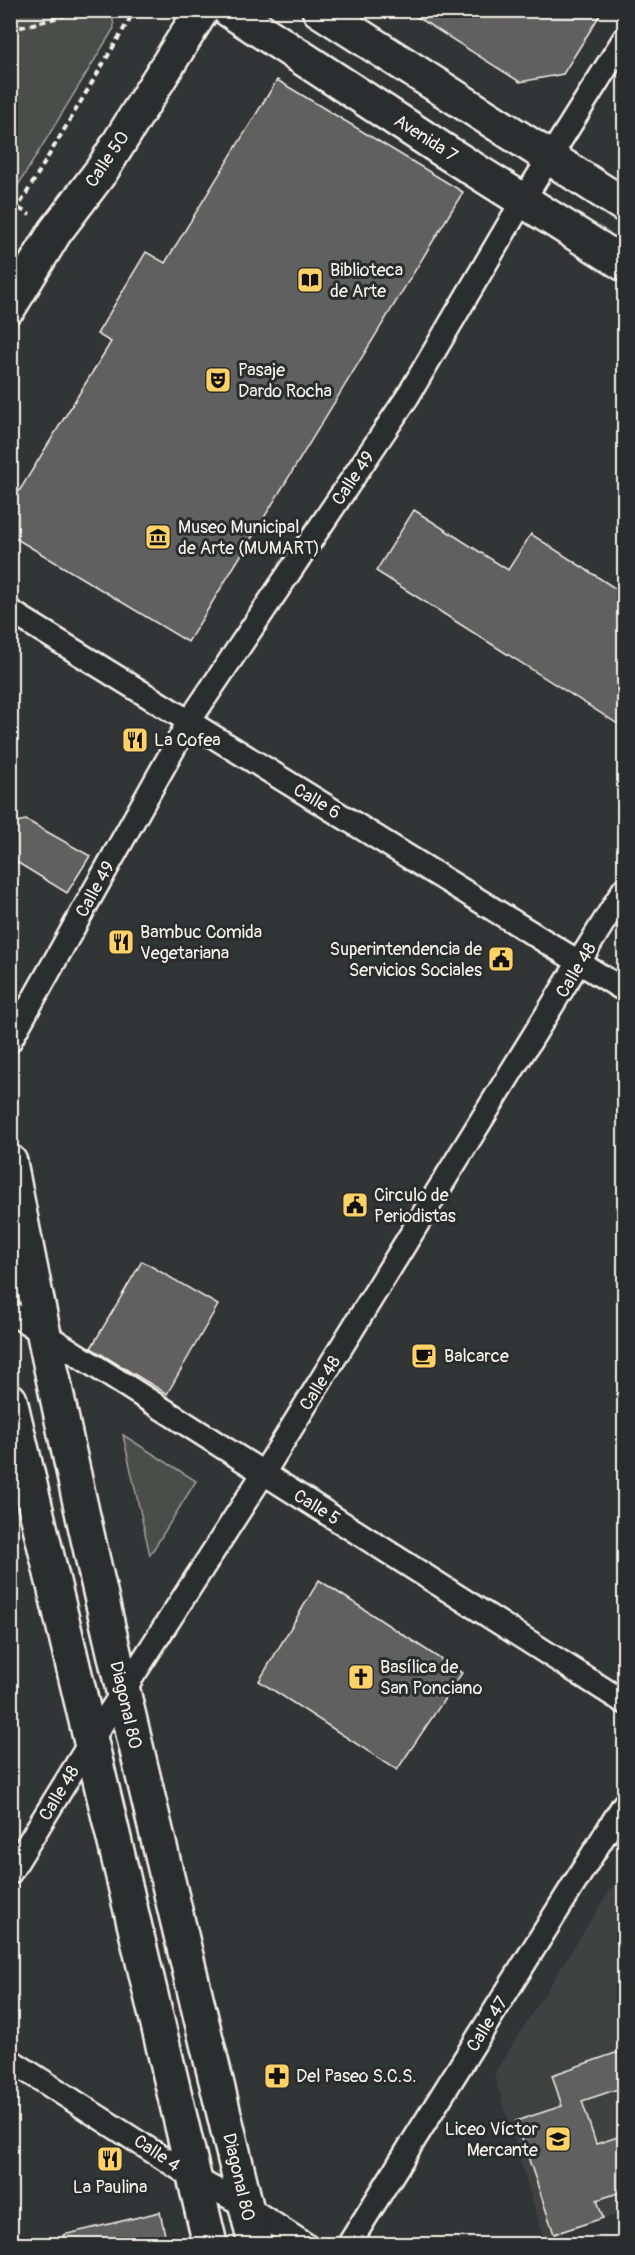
<svg xmlns="http://www.w3.org/2000/svg" width="635" height="2255" viewBox="0 0 635 2255" font-family="Pangolin,sans-serif">
  <style>
    .built { fill: #404242 }
    .green { fill: #4b4d4c; stroke: #a09f9a; stroke-width: 1.5 }
    .building { fill: #5f605f; stroke: #f4f1e8; stroke-width: 1.5 }
    .lines { fill: none; stroke-linecap: round; stroke-linejoin: round }
    .street-casing { stroke: #f4f1e8; stroke-width: 27 }
    .secondary-casing { stroke: #f4f1e8; stroke-width: 38 }
    .primary-casing { stroke: #f4f1e8; stroke-width: 38 }
    .path { stroke: #f4f1e8; stroke-width: 4; stroke-dasharray: 6 4.5; stroke-linecap: butt }
    .street { stroke: #2a2d2e; stroke-width: 22 }
    .secondary { stroke: #2a2d2e; stroke-width: 33 }
    .primary { stroke: #2a2d2e; stroke-width: 33 }
    .labels { text-anchor: middle; stroke-width: 6; stroke-linejoin: round; paint-order: stroke }
    .street-label { font-size: 18px; fill: #f4f1e8; stroke: #2a2d2e }
    .poi-label { font-size: 18px; fill: #f4f1e8; stroke: #2a2d2e; text-anchor: start }
  </style>
  <rect width="100%" height="100%" fill="#323535"/>
  <filter id="ink" filterUnits="userSpaceOnUse"><feTurbulence type="fractalNoise" baseFrequency=".0167" numOctaves="2"/><feDisplacementMap in="SourceGraphic" scale="12" xChannelSelector="R" yChannelSelector="G"/><feConvolveMatrix kernelMatrix="1 2 1 2 8 2 1 2 1" color-interpolation-filters="sRGB"/></filter>
  <g filter="url(#ink)">
    <polygon class="built" points="624,1868 624,2212 544,2239 494,2074"/>
    <g class="green">
      <polygon points="11,10 112,11 114,28 11,197"/>
      <polygon points="123,1435 196,1481 150,1555"/>
    </g>
    <g class="building">
      <polygon points="406,10 603,10 563,74 520,82"/>
      <polygon points="277,80 463,192 188,642 10,535 10,506 111,342 97,334 146,252 165,263"/>
      <polygon points="414,510 508,570 531,534 624,594 624,728 376,571"/>
      <polygon points="26,820 90,856 67,893 10,858 10,823"/>
      <polygon points="142,1261 218,1305 167,1394 91,1348"/>
      <polygon points="319,1580 462,1673 397,1770 259,1681"/>
      <polygon points="624,2050 624,2087 582,2101 596,2144 624,2135 624,2191 597,2200 603,2218 554,2234 516,2121 562,2106 552,2075"/>
      <polygon points="160,2212 167,2244 65,2244 63,2235"/>
    </g>
    <g class="lines">
      <defs>
        <g id="street">
          <polyline points="10,611 624,990"/>
          <polyline points="10,1041 188,723 408,396 523,200 624,39"/>
          <polyline points="10,1312 624,1702"/>
          <polyline points="10,1873 91,1741 263,1474 624,889"/>
          <polyline points="10,2060 194,2178 246,2206 305,2244"/>
          <polyline points="349,2244 624,1804"/>
        </g>
        <g id="secondary">
          <polyline points="10,306 55,232 102,170 202,10"/>
          <path d="M10 1162C78 1526 170 1884 255 2244"/>
          <polyline points="10,1400 210,2244"/>
        </g>
        <g id="primary">
          <polyline points="229,10 443,150 624,264"/>
          <polyline points="319,10 624,205"/>
        </g>
      </defs>
      <use href="#street" class="street-casing"/>
      <use href="#secondary" class="secondary-casing"/>
      <use href="#primary" class="primary-casing"/>
      <g class="path">
        <polyline points="10,30 86,10"/>
        <polyline points="10,203 30,215"/>
        <polyline points="10,221 135,10"/>
      </g>
      <use href="#street" class="street"/>
      <use href="#secondary" class="secondary"/>
      <use href="#primary" class="primary"/>
    </g>
  </g>
  <defs>
    <symbol id="library-square" viewBox="-11 -11 22 22"><rect x="-9" y="-9" width="18" height="18" rx="4" fill="#ffd166" stroke="#2a2d2e"/><path d="M-6-4Q-3-5.5-.7-3.5V5Q-3 3-6 4ZM6-4Q3-5.5 .7-3.5V5Q3 3 6 4Z" fill="#111"/></symbol>
    <symbol id="theatre-square" viewBox="-11 -11 22 22"><rect x="-9" y="-9" width="18" height="18" rx="4" fill="#ffd166" stroke="#2a2d2e"/><path d="M-5-5.5Q0-4 5-5.5V0Q5 5 0 6Q-5 5-5 0ZM-3.3-2.5H-1v1.5H-3.3ZM1-2.5H3.3v1.5H1ZM-2.8 1Q0 5.5 2.8 1Z" fill="#111"/></symbol>
    <symbol id="museum-square" viewBox="-11 -11 22 22"><rect x="-9" y="-9" width="18" height="18" rx="4" fill="#ffd166" stroke="#2a2d2e"/><path d="M0-6L6-3V-2H-6V-3ZM-5-1h2V3h-2ZM-1-1h2V3h-2ZM3-1h2V3H3ZM-6 4H6V6H-6Z" fill="#111"/></symbol>
    <symbol id="restaurant-square" viewBox="-11 -11 22 22"><rect x="-9" y="-9" width="18" height="18" rx="4" fill="#ffd166" stroke="#2a2d2e"/><path d="M-5-6h1v4h1v-4h1v4h1v-4h1v5L-1.5 .5V6h-2V.5L-5-1ZM5-6V6H3V1.5H1.5Q1.5-4 5-6Z" fill="#111"/></symbol>
    <symbol id="civic-square" viewBox="-11 -11 22 22"><rect x="-9" y="-9" width="18" height="18" rx="4" fill="#ffd166" stroke="#2a2d2e"/><path d="M-.6-6.5H3V-4.5H.6V-3L4-1V1h2V6H-6V1h2V-1L-.6-3ZM-1.2 2.5V6h2.4V2.5Z" fill="#111"/></symbol>
    <symbol id="cafe-square" viewBox="-11 -11 22 22"><rect x="-9" y="-9" width="18" height="18" rx="4" fill="#ffd166" stroke="#2a2d2e"/><path d="M-5.5-4.5H6V0H3Q3 3.5 0 3.5H-2.5Q-5.5 3.5-5.5 0ZM3-3.2v2h1.7v-2ZM-6 4.5H4V6H-6Z" fill="#111"/></symbol>
    <symbol id="church-square" viewBox="-11 -11 22 22"><rect x="-9" y="-9" width="18" height="18" rx="4" fill="#ffd166" stroke="#2a2d2e"/><path d="M-1.2-6h2.4v3.5h3.3v2.4h-3.3V6h-2.4V-.1h-3.3v-2.4h3.3Z" fill="#111"/></symbol>
    <symbol id="pharmacy-square" viewBox="-11 -11 22 22"><rect x="-9" y="-9" width="18" height="18" rx="4" fill="#ffd166" stroke="#2a2d2e"/><path d="M-2-6h4v4h4v4h-4v4h-4v-4h-4v-4h4Z" fill="#111"/></symbol>
    <symbol id="school-square" viewBox="-11 -11 22 22"><rect x="-9" y="-9" width="18" height="18" rx="4" fill="#ffd166" stroke="#2a2d2e"/><path d="M0-5L7-2L0 1L-7-2ZM-4 1L0 2.5L4 1V4Q0 6-4 4Z" fill="#111"/></symbol>
  </defs>
  <g fill-rule="evenodd">
    <use href="#library-square" x="295" y="265" width="30" height="30"/>
    <use href="#theatre-square" x="203" y="365" width="30" height="30"/>
    <use href="#museum-square" x="143" y="522" width="30" height="30"/>
    <use href="#restaurant-square" x="120" y="725" width="30" height="30"/>
    <use href="#restaurant-square" x="106" y="927" width="30" height="30"/>
    <use href="#civic-square" x="486" y="944" width="30" height="30"/>
    <use href="#civic-square" x="340" y="1190" width="30" height="30"/>
    <use href="#cafe-square" x="409" y="1341" width="30" height="30"/>
    <use href="#church-square" x="346" y="1662" width="30" height="30"/>
    <use href="#pharmacy-square" x="262" y="2061" width="30" height="30"/>
    <use href="#school-square" x="543" y="2124" width="30" height="30"/>
    <use href="#restaurant-square" x="95" y="2144" width="30" height="30"/>
  </g>
  <g class="labels">
    <g class="street-label">
      <text transform="translate(426 138) rotate(33)" y="6">Avenida 7</text>
      <text transform="translate(107 159) rotate(-56)" y="6">Calle 50</text>
      <text transform="translate(353 478) rotate(-56)" y="6">Calle 49</text>
      <text transform="translate(317 801) rotate(31)" y="6">Calle 6</text>
      <text transform="translate(95 889) rotate(-61)" y="6">Calle 49</text>
      <text transform="translate(576 970) rotate(-59)" y="6">Calle 48</text>
      <text transform="translate(320 1383) rotate(-58)" y="6">Calle 48</text>
      <text transform="translate(317 1507) rotate(32)" y="6">Calle 5</text>
      <text transform="translate(126 1705) rotate(77)" y="6">Diagonal 80</text>
      <text transform="translate(59 1793) rotate(-59)" y="6">Calle 48</text>
      <text transform="translate(487 2024) rotate(-58)" y="6">Calle 47</text>
      <text transform="translate(157 2153) rotate(34)" y="6">Calle 4</text>
      <text transform="translate(239 2177) rotate(77)" y="6">Diagonal 80</text>
    </g>
    <g class="poi-label">
      <text x="330" y="276">Biblioteca<tspan x="330" dy="21">de Arte</tspan></text>
      <text x="238" y="376">Pasaje<tspan x="238" dy="21">Dardo Rocha</tspan></text>
      <text x="178" y="533">Museo Municipal<tspan x="178" dy="21">de Arte (MUMART)</tspan></text>
      <text x="154" y="746">La Cofea</text>
      <text x="140" y="938">Bambuc Comida<tspan x="140" dy="21">Vegetariana</tspan></text>
      <text x="482" y="955" text-anchor="end">Superintendencia de<tspan x="482" dy="21">Servicios Sociales</tspan></text>
      <text x="374" y="1201">Circulo de<tspan x="374" dy="21">Periodistas</tspan></text>
      <text x="444" y="1362">Balcarce</text>
      <text x="380" y="1673">Basílica de<tspan x="380" dy="21">San Ponciano</tspan></text>
      <text x="296" y="2082">Del Paseo S.C.S.</text>
      <text x="538" y="2135" text-anchor="end">Liceo Víctor<tspan x="538" dy="21">Mercante</tspan></text>
      <text x="110" y="2193" text-anchor="middle">La Paulina</text>
    </g>
  </g>
  <rect width="635" height="2255" fill="none" stroke="#2a2d2e" stroke-width="36"/>
  <rect x="18" y="18" width="599" height="2219" fill="none" stroke="#f4f1e8" stroke-width="2" filter="url(#ink)"/>
</svg>
